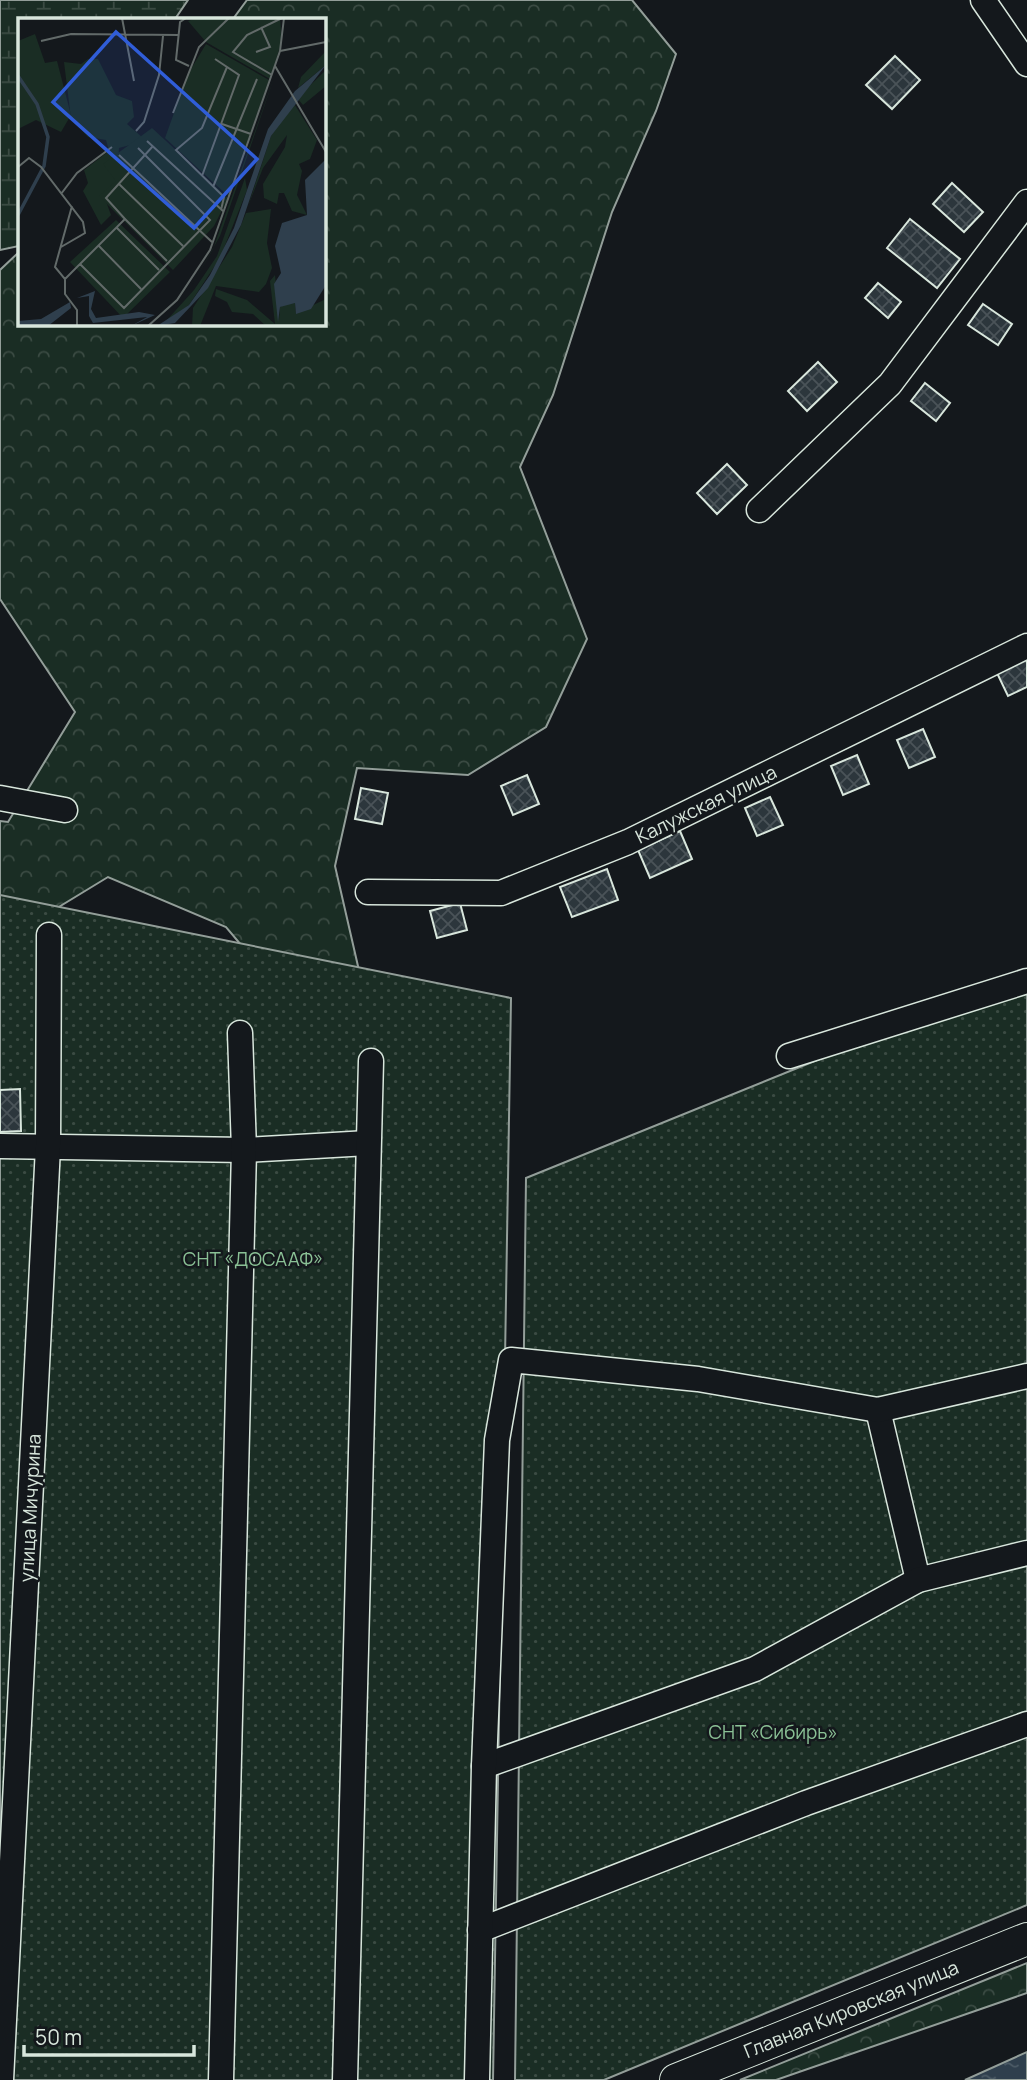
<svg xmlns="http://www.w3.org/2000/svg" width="1027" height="2080" viewBox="0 0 1027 2080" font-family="Manrope,sans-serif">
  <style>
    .forest { fill: url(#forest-crowns); stroke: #939e99; stroke-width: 2 }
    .wetland { fill: url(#wetland-marsh); stroke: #939e99; stroke-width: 2 }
    .garden { fill: url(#garden-dots); stroke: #939e99; stroke-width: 2 }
    .water { fill: url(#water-ripples); stroke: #939e99; stroke-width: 2 }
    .building { fill: url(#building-cross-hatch); stroke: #d8e6dc; stroke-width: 2 }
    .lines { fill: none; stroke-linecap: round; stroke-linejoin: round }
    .minor-casing { stroke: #d8e6dc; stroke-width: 27 }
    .major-casing { stroke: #d8e6dc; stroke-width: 34 }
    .minor { stroke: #14181c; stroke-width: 24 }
    .major { stroke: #14181c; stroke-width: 32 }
    .labels { text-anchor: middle; stroke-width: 5; stroke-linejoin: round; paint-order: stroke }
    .street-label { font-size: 19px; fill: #d8e6dc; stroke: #14181c }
    .park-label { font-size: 19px; fill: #8ac095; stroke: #14181c }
    .inset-river { fill: none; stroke: #2f3f4d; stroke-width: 3.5 }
    .inset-road { fill: none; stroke: #626a69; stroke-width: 2 }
    .view { fill: #305dd8; fill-opacity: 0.15; stroke: #305dd8; stroke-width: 3.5 }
    .inset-edge { fill: none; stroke: #d8e6dc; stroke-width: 3.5 }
  </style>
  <defs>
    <pattern id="forest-crowns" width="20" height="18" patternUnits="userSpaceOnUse" patternTransform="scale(1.75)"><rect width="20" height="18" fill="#1a2d24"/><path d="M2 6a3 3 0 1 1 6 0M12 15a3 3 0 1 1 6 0" fill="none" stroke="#3b4b43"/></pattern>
    <pattern id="wetland-marsh" width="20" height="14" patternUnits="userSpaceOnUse" patternTransform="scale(1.75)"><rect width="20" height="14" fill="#1a2d24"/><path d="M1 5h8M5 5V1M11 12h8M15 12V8" fill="none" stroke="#3b4b43"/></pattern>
    <pattern id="garden-dots" width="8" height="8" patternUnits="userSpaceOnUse" patternTransform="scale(1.75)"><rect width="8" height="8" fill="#1a2d24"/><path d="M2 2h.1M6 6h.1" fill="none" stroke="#3b4b43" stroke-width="1.8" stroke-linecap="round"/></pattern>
    <pattern id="water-ripples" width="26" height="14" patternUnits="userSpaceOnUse" patternTransform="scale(1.75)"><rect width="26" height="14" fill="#2f3f4d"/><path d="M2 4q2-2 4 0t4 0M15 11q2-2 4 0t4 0" fill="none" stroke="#4c5b66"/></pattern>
    <pattern id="building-cross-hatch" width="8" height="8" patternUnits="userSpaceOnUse" patternTransform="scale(1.75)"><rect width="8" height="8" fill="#2c363c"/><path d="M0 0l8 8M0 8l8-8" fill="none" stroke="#4a5358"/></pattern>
  </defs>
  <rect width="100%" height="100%" fill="#14181c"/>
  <g class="forest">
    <polygon points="247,0 632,0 676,54 656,111 612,212 553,395 520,467 587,639 546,727 468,775 357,768 335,866 363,988 285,997 226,927 108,877 39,919 0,919 0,821 8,822 75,712 0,599 0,270 19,252 19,324 324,324 324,19 233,19"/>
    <polygon points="1027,1963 1027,1993 776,2080 740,2080"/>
  </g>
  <polygon class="wetland" points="0,0 188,0 175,19 19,19 19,246 0,250"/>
  <g class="garden">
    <polygon points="0,895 511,998 493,2080 0,2080"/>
    <polygon points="1027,975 1027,1905 604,2080 515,2080 526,1178"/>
  </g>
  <polygon class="water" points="1027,2052 1027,2080 965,2080"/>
  <g class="building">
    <polygon points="895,56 920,80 892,109 866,85"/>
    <polygon points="952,183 983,212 964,232 933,204"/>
    <polygon points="910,219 960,259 937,288 887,248"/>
    <polygon points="878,283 901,302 888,318 865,298"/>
    <polygon points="983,304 1012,324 998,345 968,325"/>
    <polygon points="818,362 837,382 807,411 788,391"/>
    <polygon points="925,383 950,403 936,421 911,401"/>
    <polygon points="727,464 747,485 717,514 697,493"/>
    <polygon points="1027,658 1027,687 1008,696 997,673"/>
    <polygon points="923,729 935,757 909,768 897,740"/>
    <polygon points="857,755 869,784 843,795 831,766"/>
    <polygon points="527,775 539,804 513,815 501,786"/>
    <polygon points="361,788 388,793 382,824 355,819"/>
    <polygon points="770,797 783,825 757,836 745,808"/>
    <polygon points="680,831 692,859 650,878 638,850"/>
    <polygon points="607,869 618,900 572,917 560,887"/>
    <polygon points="460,903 467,930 437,938 430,911"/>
    <polygon points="20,1089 21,1131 0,1132 0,1090"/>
  </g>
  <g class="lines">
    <defs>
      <g id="minor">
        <polyline points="983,0 1027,64"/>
        <polyline points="759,510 890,384 1027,202"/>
        <polyline points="0,798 65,810"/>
        <polyline points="368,892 501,893 628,842 1027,646"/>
        <polyline points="789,1056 1027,981"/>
        <polyline points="0,1146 244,1150 368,1143"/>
        <polyline points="878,1410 918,1580"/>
        <polyline points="484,1766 755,1669 918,1580 1027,1553"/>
        <polyline points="480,1930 806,1803 1027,1724"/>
        <polyline points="1,2080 48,1147 49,935"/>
        <polyline points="221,2080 244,1150 240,1033"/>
        <polyline points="345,2080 371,1061"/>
        <polyline points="477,2080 484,1766 497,1440 511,1360 698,1379 878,1410 1027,1376"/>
      </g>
      <polyline id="major" points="676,2080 1027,1939"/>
    </defs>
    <use href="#minor" class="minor-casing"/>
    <use href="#major" class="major-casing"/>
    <use href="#minor" class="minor"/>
    <use href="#major" class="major"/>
  </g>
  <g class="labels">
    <g class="street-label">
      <text transform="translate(706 804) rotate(-26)" y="7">Калужская улица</text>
      <text transform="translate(30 1508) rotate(-87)" y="7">улица Мичурина</text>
      <text transform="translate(851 2009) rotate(-22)" y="7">Главная Кировская улица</text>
    </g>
    <g class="park-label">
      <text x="253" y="1266">СНТ «ДОСААФ»</text>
      <text x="773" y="1739">СНТ «Сибирь»</text>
    </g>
  </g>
  <g transform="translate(18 18)">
    <rect width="308" height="308" fill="#14181c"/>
    <path d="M308 33V47L280 70 283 59ZM70 41H80L98 77 114 83 116 99 109 106 124 119 120 125 101 130 99 164 86 178 93 197 83 207 65 173 70 165 66 152 91 133 88 122 70 119 53 101 46 44 63 46ZM308 52V68L285 87 279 80ZM257 57 202 218 173 269 195 231ZM275 84 299 122 292 141 281 146 284 153 279 177 289 197 274 193 266 175H261L259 186 246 180 245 166 267 129 269 117 245 150 230 188 253 118ZM227 160 229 172 202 240 171 287 148 303 176 272 199 238ZM253 191 249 225 254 250 248 266 241 274 198 268 182 308H174L175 290 214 229 228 195ZM257 257 261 302 262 289 268 286 277 285 278 295 308 281V308H248L235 296 214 294 209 284 197 278 198 271 229 282 257 306 252 263Z" fill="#1a2d24"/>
    <path d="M17 16 27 45 39 43 53 97 43 114 18 102 0 111V23Z" fill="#1a2d24"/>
    <path d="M179 0H262L264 23 252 61 188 24 170 3ZM188 26 251 62 210 178 147 120 170 56ZM134 110 210 180 196 208 155 252 81 178 98 163 85 146ZM98 202 152 254 105 300 52 244Z" fill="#1a2d24"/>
    <path d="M308 47 253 118 223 207 190 270 157 305 139 308 171 287 192 257 216 210 250 111 277 73ZM307 142 308 267 293 291 278 296 277 285 262 289 260 304 256 266 263 255 257 228 264 205 289 197 287 162ZM77 273 73 291 78 300 121 294 137 297 113 308 129 299 75 305 71 298V278L59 280ZM52 284 53 290 30 308H0V303L23 301Z" fill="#2f3f4d"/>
    <path class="inset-river" d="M0 58 19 86 30 119 26 148 0 197"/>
    <path class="inset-road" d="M104 0 116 63M168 0 162 4 158 42 171 48M23 23 53 16 161 17M262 33 308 24M238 34 252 29 243 9M257 48 308 134M254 57 215 34 229 17 264 0M155 95 181 29 211 0M204 106 233 116M118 113 126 104 141 57 145 18M129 123 205 193M101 137 194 224M0 149 11 140 23 149 65 204 67 215 43 229M184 158 221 57 197 41M101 166 165 228M195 169 239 61M43 176 59 155 94 129M54 188 37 249 47 261V276L59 292V308M203 192 206 179 158 132 184 110 209 49M107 201 149 243M98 209 141 252M80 227 123 271M62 246 106 290 192 202 120 130M47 261 107 201 88 180 135 128M130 308 159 282 192 232 262 33 266 0"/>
    <path class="view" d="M98 14 239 141 176 210 35 84Z"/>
    <rect width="308" height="308" class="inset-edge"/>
  </g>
  <path d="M24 2045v10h170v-10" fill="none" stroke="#d8e6dc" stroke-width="3.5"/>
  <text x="35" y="2045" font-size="21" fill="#d8e6dc" stroke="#14181c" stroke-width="5" paint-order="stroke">50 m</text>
</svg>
